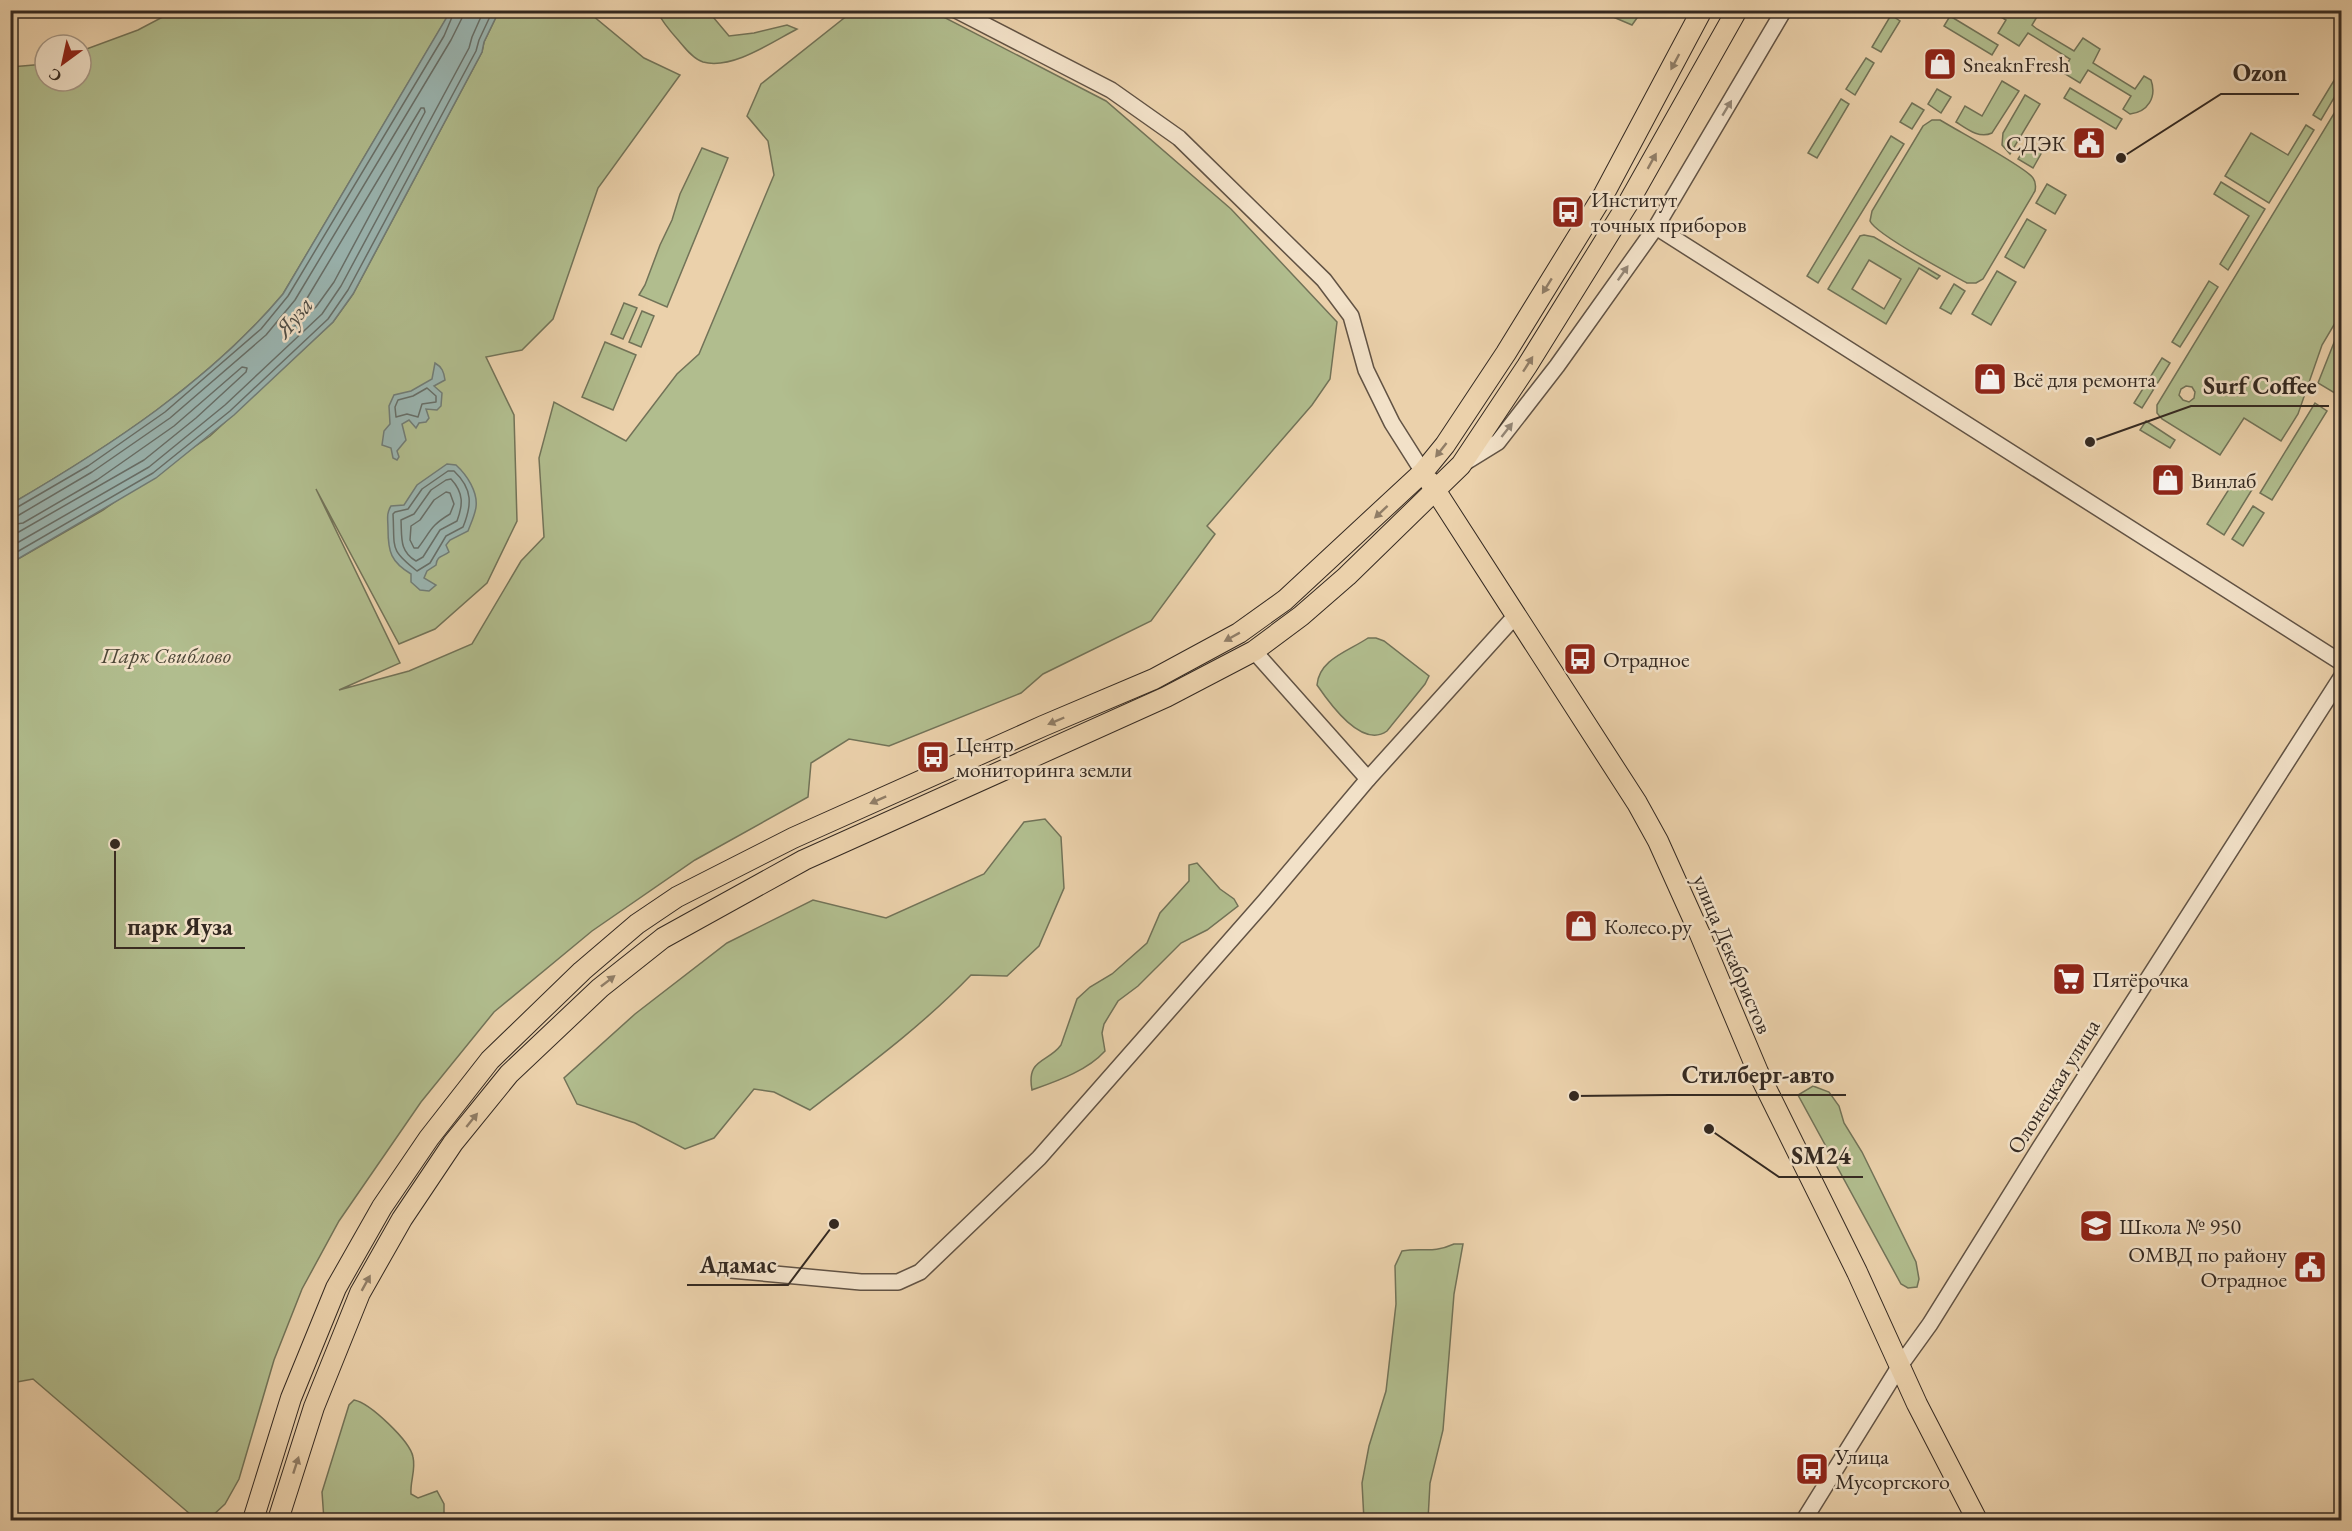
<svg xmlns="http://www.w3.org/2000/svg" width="2352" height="1531" viewBox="0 0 2352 1531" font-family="'EB Garamond',serif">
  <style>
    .green { fill: #b1bd8e; stroke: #727358; stroke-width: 1.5; fill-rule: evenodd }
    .water { fill: #9ab5b1; stroke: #717d77; stroke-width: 1.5 }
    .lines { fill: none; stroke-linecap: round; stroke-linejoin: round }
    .shore { stroke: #676f69; stroke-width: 1.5 }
    .minor-casing { stroke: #625344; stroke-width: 18 }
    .major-casing { stroke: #342921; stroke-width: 22 }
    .minor { stroke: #f2e1c8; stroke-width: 15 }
    .major { stroke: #ebd1ab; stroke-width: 20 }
    .oneway { fill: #907d66 }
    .oneway2 { fill: #938574 }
    .labels { text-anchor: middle; stroke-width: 5; stroke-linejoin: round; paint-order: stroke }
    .poi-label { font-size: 22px; fill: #342921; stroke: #f2e1c8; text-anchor: start }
    .park-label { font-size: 22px; font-style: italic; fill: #4d4737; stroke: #f2e1c8 }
    .street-label { font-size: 22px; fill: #342921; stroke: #f2e1c8 }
    .water-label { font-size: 24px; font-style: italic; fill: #4e4c45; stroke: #f2e1c8 }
    .leader { fill: none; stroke: #342921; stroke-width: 2 }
    .callout-dot { fill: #342921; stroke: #f2e1c8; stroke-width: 2 }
    .callout-label { font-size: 24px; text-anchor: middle; font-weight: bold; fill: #342921; stroke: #f2e1c8; stroke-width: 5; stroke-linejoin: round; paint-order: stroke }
  </style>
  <rect width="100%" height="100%" fill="#ebd1ab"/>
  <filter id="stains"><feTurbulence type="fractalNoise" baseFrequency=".00333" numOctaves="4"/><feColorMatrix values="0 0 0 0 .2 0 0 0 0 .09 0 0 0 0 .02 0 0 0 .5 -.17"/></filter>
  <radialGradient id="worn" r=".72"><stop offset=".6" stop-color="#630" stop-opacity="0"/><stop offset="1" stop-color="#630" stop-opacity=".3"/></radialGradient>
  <g class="green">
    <path d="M174 11H451L283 294C210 381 109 447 11 504V67L45 64V81H81V51L138 30Z"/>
    <polygon points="499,11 587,11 644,58 680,75 598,188 553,319 522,350 486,357 514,415 517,521 487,583 435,629 399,644 316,489 400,663 339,690 409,671 472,644 521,561 544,537 539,458 554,402 626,441 677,374 699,354 774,175 768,141 747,116 761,84 853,11 932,11 1106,101 1231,209 1337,322 1330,379 1312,405 1207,526 1215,534 1151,621 1043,674 1021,693 889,746 849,739 811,763 808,797 695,860 592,931 494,1012 421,1102 339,1221 302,1289 274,1360 239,1479 225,1504 211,1517 197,1520 33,1379 11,1383 11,563 103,510 210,436 333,322 353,294 482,52 484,42"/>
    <path d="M657 11H708L729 36 754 33 787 25 797 29C772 42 732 70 703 62 693 59 685 48 679 41 670 31 662 22 657 11Z"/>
    <polygon points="1599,11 1642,11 1632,25"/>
    <path d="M1991 11 2011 12 2012 11H2037L2040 12 2032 25 2037 29 2074 51 2083 38 2100 49 2093 63 2135 89 2144 76 2151 80C2157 97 2148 112 2130 114L2123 109 2131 96 2088 70 2080 83 2062 72 2070 59 2028 33 2019 46 1998 33 2006 20Z"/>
    <polygon points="1891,15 1900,21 1881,52 1872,47"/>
    <polygon points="1950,16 1998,45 1992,55 1944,26"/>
    <polygon points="1866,58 1874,63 1855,95 1846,89"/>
    <polygon points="2341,69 2341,86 2321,120 2313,115"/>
    <path d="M2002 81 2019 91 1992 133C1979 139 1967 129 1956 122L1965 106 1982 116Z"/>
    <polygon points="2070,88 2122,119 2116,129 2064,98"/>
    <polygon points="1937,89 1951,97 1941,113 1928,104"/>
    <polygon points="2025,95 2040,104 2010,154 2002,145 2003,133"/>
    <polygon points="1841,99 1849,104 1817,158 1808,153"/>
    <path d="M2341 102V313L2322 345 2298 414 2281 441 2244 418 2220 455 2162 419 2157 413V405ZM2186 386 2192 387 2195 392 2194 398 2189 402 2183 400 2179 395 2181 389Z"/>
    <polygon points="1912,103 1924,110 1912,129 1900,122"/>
    <path d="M1932 120H1940C1956 130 2026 167 2033 178 2036 182 2036 186 2035 191L1983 279 1976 283H1967C1949 273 1876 235 1870 221L1872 211 1923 126Z"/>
    <polygon points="2306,125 2314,130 2269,203 2225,176 2251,133 2288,155"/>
    <polygon points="1891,136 1904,144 1818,283 1807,276"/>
    <polygon points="2028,143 2042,152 2033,168 2018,159"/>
    <polygon points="702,148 728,158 667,307 639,295 645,285 660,245 672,220 680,194"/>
    <polygon points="2221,182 2265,209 2228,270 2220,264 2249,216 2214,194"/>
    <polygon points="2047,184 2066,195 2055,214 2036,203"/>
    <polygon points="2027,219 2046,230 2024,268 2005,257"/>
    <path d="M1864 235 1874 237 1940 276 1937 279 1919 268 1886 324 1828 289 1860 236ZM1869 260 1901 279 1884 309 1852 289Z"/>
    <polygon points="1997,271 2016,282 1991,325 1972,314"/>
    <polygon points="2209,281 2218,287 2180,347 2172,342"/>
    <polygon points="1954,284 1965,291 1951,314 1940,308"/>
    <polygon points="624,303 637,308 623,339 611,334"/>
    <polygon points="642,311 654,316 641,347 629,342"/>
    <polygon points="2335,340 2342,344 2341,389 2338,395 2318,383"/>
    <polygon points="605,342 636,355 613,410 582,397"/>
    <polygon points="2162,358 2170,363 2142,408 2134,403"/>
    <polygon points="2315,403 2327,411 2272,500 2260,493"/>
    <polygon points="2146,421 2175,440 2170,448 2140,430"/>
    <polygon points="2236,478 2253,488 2224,535 2207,524"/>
    <polygon points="2253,506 2264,513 2243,546 2232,539"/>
    <path d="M1368 638H1376L1384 641 1429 676 1425 684 1387 731C1362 749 1330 704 1317 685 1319 659 1349 651 1368 638Z"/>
    <path d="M1045 819 1061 837 1064 888 1039 946 1007 976 971 975C922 1026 866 1067 810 1110L774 1092 754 1089 714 1138 685 1149 635 1123 577 1104 564 1078 635 1014 727 943 813 900 886 918 984 874 1024 822Z"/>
    <path d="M1197 863 1220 889 1234 899 1238 906 1207 930 1181 943 1138 986 1118 1001 1104 1024 1102 1033 1105 1051C1087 1071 1057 1081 1032 1090 1026 1058 1048 1063 1061 1045L1077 999 1090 987 1112 974 1147 943 1160 913 1189 881V865Z"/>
    <polygon points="1813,1086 1829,1092 1839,1106 1844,1123 1862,1152 1916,1262 1919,1279 1917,1287 1908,1288 1901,1284 1798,1095"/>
    <path d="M1454 1244H1463L1454 1294 1443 1430 1430 1483 1428 1520H1364L1362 1483 1369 1446 1386 1391 1396 1304 1395 1266 1402 1251C1422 1247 1432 1254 1454 1244Z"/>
    <path d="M354 1400C370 1403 410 1441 413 1457 416 1470 410 1481 411 1494L418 1498 437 1491 444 1504V1520H324L322 1492 349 1405Z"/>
  </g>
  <g class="water">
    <path d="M451 10 499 11 484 42 482 52 353 294 333 322 234 415 156 478 11 563V504C109 447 210 381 283 294Z"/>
    <path d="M435 363C442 367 444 372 445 380L434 386 442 393 441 406 437 410 426 409 429 418 426 422 419 423 416 428 409 420 402 424 406 440 397 451 399 457 397 460 393 458 391 448 382 445 384 431 390 424 389 406 394 395 411 391 432 379Z"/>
    <path d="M447 464 456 465C467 475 478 492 476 507 475 515 471 523 468 531L450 540 446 545 449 552C443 557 437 555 436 565L427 571 424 578 436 585 429 591 420 590 411 582V574C391 562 388 552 388 529 388 519 386 514 391 506L404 505 417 485Z"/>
  </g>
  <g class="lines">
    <g class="shore">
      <polygon points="421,108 424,108 425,112 334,282 316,307 289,331 285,331 284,327 303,305"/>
      <polygon points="427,388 436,396 436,402 422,404 418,417 407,414 396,417 395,407 398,400 413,396"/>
      <path d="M448 471H454C473 489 472 505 463 527L446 536 430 563 417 571C389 549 395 549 393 514L395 512 408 509 422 489Z"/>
      <path d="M451 479C464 493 463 505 457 521L440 530 423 557 416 561C399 551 402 537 401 520L414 514 431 490 446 480Z"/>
      <path d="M446 492 450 493 454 504 450 514C430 526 431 531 418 548H414L410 540 411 526 420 520 434 500Z"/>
      <polyline points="10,509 16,508 88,466 165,412 261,329 288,296 444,36 455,10"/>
      <polyline points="10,516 19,515 92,472 170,418 266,335 295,300 451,40 462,18 463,10"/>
      <polyline points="10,525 23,523 97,480 174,426 242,367 247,368 246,372 196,418 144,460 10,537"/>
      <polyline points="10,547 149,467 225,405 322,314 341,286 469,48 472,37 484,10"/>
      <polyline points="10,556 153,473 230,411 328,319 348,290 476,51 479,40 493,10"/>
    </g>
    <defs>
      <g id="minor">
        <polyline points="956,10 1111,90 1179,138 1324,280 1351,316 1366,370 1392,423 1423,472"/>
        <polyline points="1656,227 2342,663"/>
        <polyline points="1464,463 1498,442 1557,366 1656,227 1784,10"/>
        <polyline points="1254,651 1368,779"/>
        <polyline points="731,1270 861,1282 898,1282 920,1272 1039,1158 1265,901 1368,779 1517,614"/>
        <polyline points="1804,1520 1899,1367 1930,1324 2039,1149 2342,676"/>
      </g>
      <g id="major">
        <polyline points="1430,482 1637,803 1658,841 1699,932 1758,1072 1857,1272 1917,1404 1977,1520"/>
        <polyline points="253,1520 291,1398 336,1288 382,1207 429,1138 490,1060 582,971 637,924 677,897 793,838 1043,726 1154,679 1239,633 1285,600 1423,472 1445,445 1506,353 1604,194 1702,10"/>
        <polyline points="278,1520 314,1407 360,1293 402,1219 453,1143 509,1074 600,988 663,938 804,860 1166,697 1254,651 1301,616 1347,576 1461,465 1527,366 1627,205 1737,10"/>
      </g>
    </defs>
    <use href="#minor" class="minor-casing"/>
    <use href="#major" class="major-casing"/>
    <use href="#minor" class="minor"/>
    <use href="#major" class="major"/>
  </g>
  <defs><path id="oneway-solid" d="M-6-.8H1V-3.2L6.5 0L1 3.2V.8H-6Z" transform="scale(1.5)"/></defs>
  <g class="oneway">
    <use href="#oneway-solid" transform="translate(1675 62) rotate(118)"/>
    <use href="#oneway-solid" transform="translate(1652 161) rotate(-61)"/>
    <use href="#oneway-solid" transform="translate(1547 286) rotate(122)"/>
    <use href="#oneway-solid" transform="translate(1528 364) rotate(-57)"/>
    <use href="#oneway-solid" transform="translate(1441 450) rotate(128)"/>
    <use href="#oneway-solid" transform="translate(1381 512) rotate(137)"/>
    <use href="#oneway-solid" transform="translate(1232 637) rotate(151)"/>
    <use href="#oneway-solid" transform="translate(1056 721) rotate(157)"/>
    <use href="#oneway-solid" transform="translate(878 800) rotate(156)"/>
    <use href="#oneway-solid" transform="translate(608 981) rotate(-38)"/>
    <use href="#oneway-solid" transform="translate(472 1120) rotate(-51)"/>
    <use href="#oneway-solid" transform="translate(366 1283) rotate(-61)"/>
    <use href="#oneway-solid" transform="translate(296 1465) rotate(-72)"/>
  </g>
  <g class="oneway2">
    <use href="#oneway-solid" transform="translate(1727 108) rotate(-59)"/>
    <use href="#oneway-solid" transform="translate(1623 273) rotate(-55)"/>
    <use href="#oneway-solid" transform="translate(1507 430) rotate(-52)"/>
  </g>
  <defs>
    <symbol id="shop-square" viewBox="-11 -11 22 22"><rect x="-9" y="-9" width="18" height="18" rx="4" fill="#8f2418" stroke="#f2e1c8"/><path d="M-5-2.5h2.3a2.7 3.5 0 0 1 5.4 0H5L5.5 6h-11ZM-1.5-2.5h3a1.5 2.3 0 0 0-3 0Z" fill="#fff"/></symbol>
    <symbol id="civic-square" viewBox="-11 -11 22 22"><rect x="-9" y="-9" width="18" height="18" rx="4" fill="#8f2418" stroke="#f2e1c8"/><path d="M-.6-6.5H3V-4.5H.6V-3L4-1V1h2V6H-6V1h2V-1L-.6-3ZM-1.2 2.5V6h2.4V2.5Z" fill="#fff"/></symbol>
    <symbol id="bus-square" viewBox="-11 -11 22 22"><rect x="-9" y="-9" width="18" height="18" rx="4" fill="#8f2418" stroke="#f2e1c8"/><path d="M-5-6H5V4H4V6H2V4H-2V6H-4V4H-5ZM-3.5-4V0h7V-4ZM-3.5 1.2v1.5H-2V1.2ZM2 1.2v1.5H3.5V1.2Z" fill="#fff"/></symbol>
    <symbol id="supermarket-square" viewBox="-11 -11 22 22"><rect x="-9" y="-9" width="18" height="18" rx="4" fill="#8f2418" stroke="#f2e1c8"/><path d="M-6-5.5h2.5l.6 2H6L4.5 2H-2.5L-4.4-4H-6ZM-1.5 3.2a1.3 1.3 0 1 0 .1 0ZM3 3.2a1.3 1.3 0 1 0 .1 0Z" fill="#fff"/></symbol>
    <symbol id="school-square" viewBox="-11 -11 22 22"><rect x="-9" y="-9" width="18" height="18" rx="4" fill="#8f2418" stroke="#f2e1c8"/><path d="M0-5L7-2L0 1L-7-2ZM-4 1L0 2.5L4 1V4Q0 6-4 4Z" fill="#fff"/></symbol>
  </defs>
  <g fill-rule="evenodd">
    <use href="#shop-square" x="1921" y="45" width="38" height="38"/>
    <use href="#civic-square" x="2070" y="124" width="38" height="38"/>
    <use href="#bus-square" x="1549" y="193" width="38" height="38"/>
    <use href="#shop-square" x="1971" y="360" width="38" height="38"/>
    <use href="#shop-square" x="2149" y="461" width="38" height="38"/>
    <use href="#bus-square" x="1561" y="640" width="38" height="38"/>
    <use href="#bus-square" x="914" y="738" width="38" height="38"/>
    <use href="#shop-square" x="1562" y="907" width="38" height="38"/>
    <use href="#supermarket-square" x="2050" y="960" width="38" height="38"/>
    <use href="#school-square" x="2077" y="1207" width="38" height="38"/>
    <use href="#civic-square" x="2291" y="1248" width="38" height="38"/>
    <use href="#bus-square" x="1793" y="1450" width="38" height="38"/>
  </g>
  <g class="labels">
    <g class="poi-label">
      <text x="1963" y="72">SneaknFresh</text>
      <text x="2066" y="151" text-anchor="end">СДЭК</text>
      <text x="1591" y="207">Институт<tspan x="1591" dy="25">точных приборов</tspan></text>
      <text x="2013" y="387">Всё для ремонта</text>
      <text x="2191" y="488">Винлаб</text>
      <text x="1603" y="667">Отрадное</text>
      <text x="956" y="752">Центр<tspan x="956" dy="25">мониторинга земли</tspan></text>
      <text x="1604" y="934">Колесо.ру</text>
      <text x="2092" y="987">Пятёрочка</text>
      <text x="2119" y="1234">Школа № 950</text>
      <text x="2287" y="1262" text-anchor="end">ОМВД по району<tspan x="2287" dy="25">Отрадное</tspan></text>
      <text x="1835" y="1464">Улица<tspan x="1835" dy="25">Мусоргского</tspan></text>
    </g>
    <g class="park-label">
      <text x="166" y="663">Парк Свиблово</text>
    </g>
    <g class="street-label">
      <text transform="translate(1733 954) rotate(67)" y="8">улица Декабристов</text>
      <text transform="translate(2053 1086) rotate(-58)" y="8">Олонецкая улица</text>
    </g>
    <g class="water-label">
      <text transform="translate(294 317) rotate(-50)" y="8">Яуза</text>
    </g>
  </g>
  <path class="leader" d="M2121 158L2221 94H2299M2090 442L2191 406H2329M115 844L115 948H245M1574 1096L1669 1095H1846M1709 1129L1779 1177H1863M834 1224L788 1285H687"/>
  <g class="callout-dot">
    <circle cx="2121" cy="158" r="6"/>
    <circle cx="2090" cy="442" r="6"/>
    <circle cx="115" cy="844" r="6"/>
    <circle cx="1574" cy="1096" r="6"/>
    <circle cx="1709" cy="1129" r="6"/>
    <circle cx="834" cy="1224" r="6"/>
  </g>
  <g class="callout-label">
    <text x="2260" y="81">Ozon</text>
    <text x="2260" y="394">Surf Coffee</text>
    <text x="180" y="935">парк Яуза</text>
    <text x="1758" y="1083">Стилберг-авто</text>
    <text x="1821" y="1164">SM24</text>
    <text x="738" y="1273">Адамас</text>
  </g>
  <rect width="2352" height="1531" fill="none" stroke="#ebd1ab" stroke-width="36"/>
  <rect x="12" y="12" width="2328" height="1507" fill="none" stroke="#342921" stroke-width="3"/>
  <rect x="18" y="18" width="2316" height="1495" fill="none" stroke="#342921" stroke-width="1.5"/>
  <g transform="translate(63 63) rotate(213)"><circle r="28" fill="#f2e1c8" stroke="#a69785" stroke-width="1.5"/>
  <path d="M0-4.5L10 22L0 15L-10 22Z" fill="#8f2418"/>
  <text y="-9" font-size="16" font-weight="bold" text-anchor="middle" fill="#342921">С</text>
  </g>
  <rect width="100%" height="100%" filter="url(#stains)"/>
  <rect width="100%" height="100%" fill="url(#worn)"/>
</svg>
